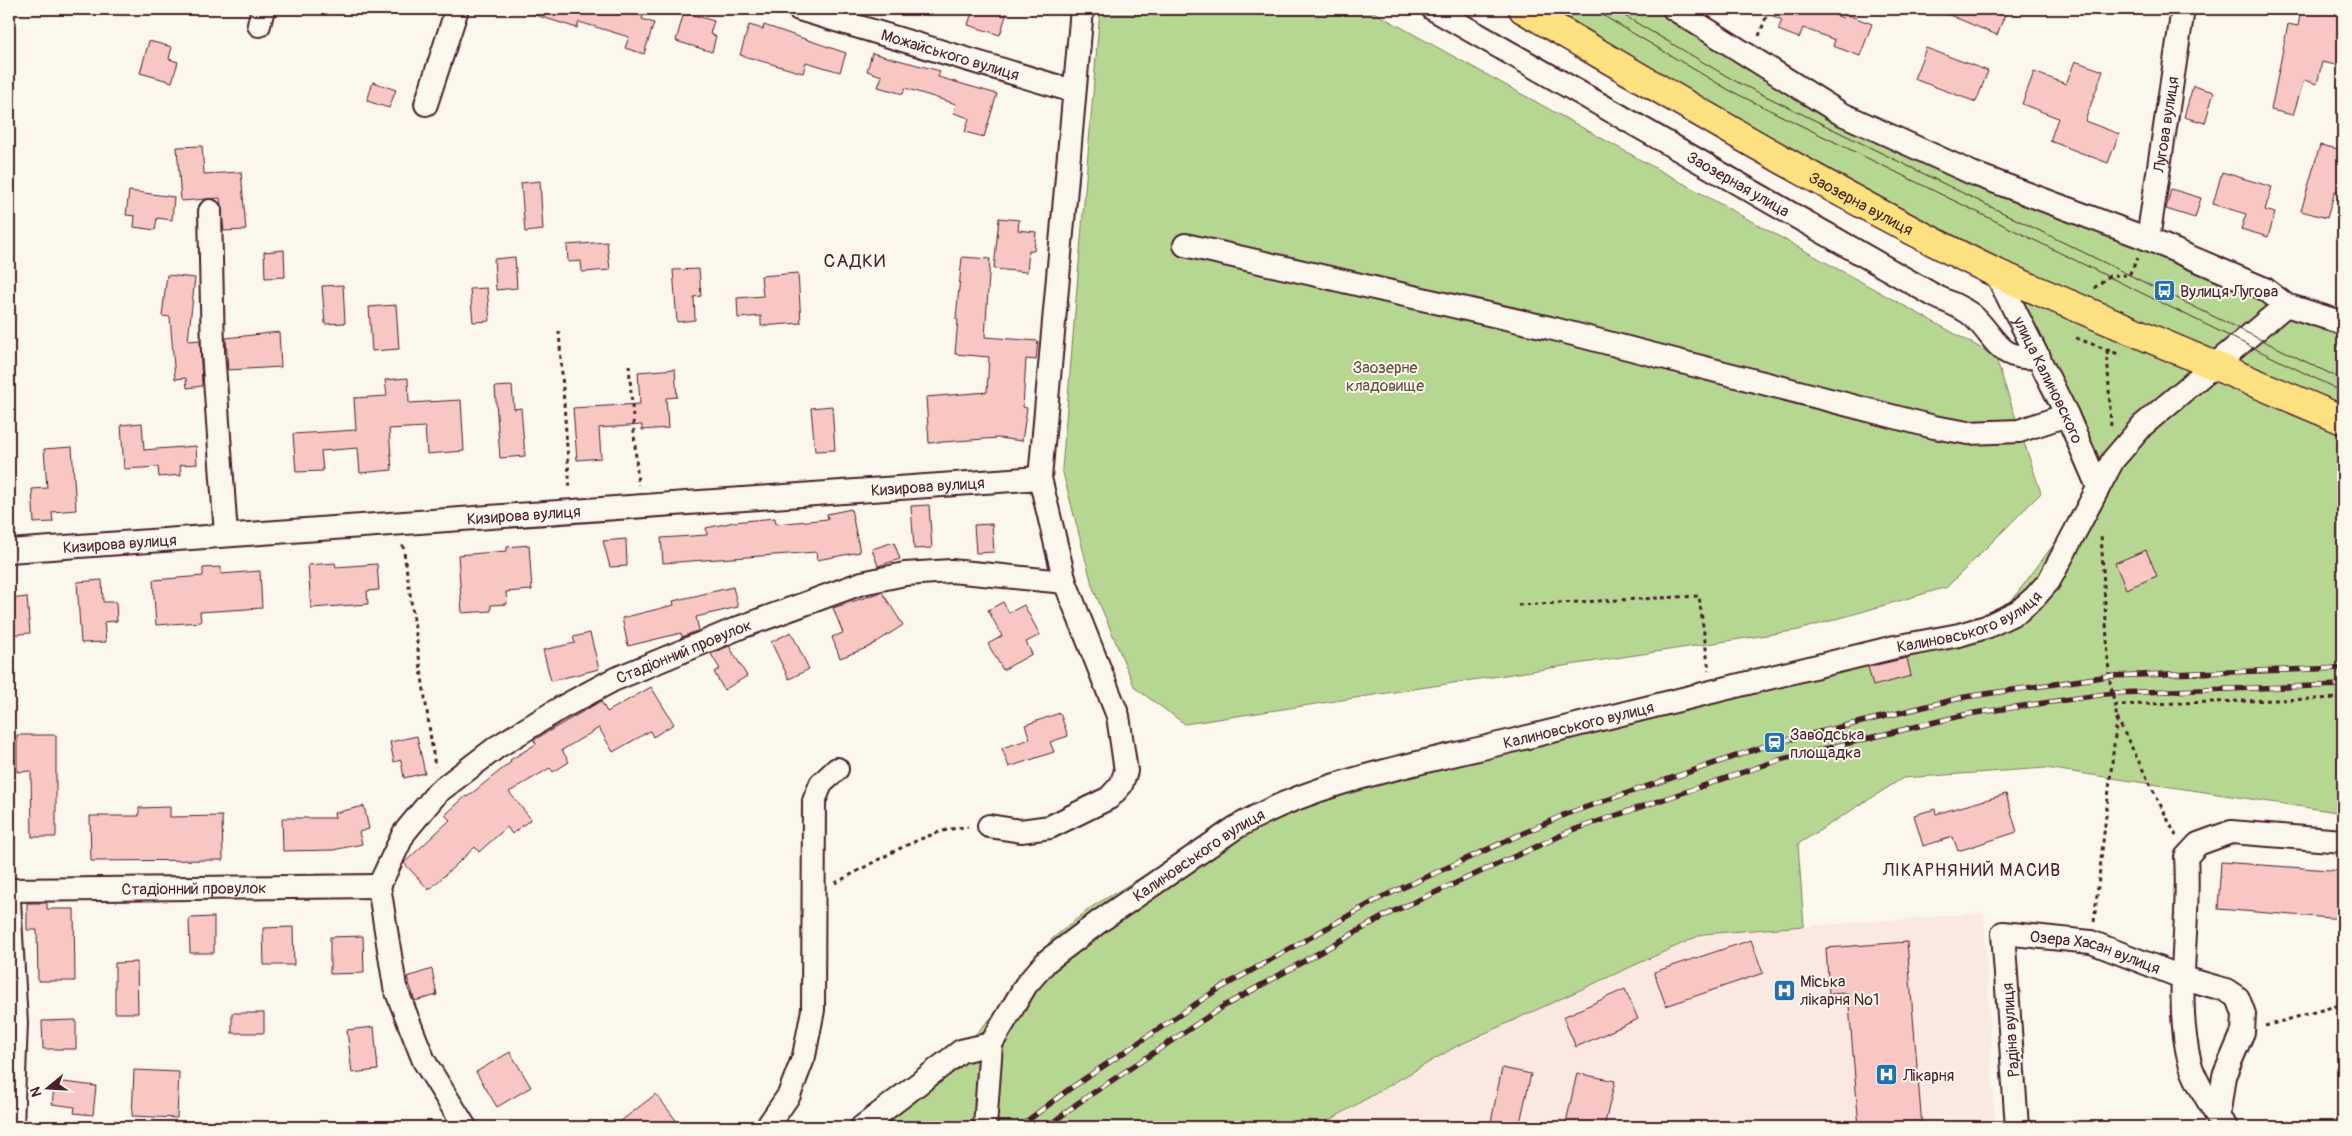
<svg xmlns="http://www.w3.org/2000/svg" width="2352" height="1136" viewBox="0 0 2352 1136" font-family="Pangolin,sans-serif">
  <style>
    .built { fill: #fae9e0 }
    .green { fill: #b6d791; stroke: #807b5e }
    .building { fill: #f8c7c4; stroke: #4a1f2b }
    .lines { fill: none; stroke-linecap: round; stroke-linejoin: round }
    .minor-casing { stroke: #4a1f2b; stroke-width: 26 }
    .major-casing { stroke: #4a1f2b; stroke-width: 31 }
    .path { stroke: #4a1f2b; stroke-width: 3; stroke-dasharray: 4 4; stroke-linecap: butt }
    .minor { stroke: #fbf7ec; stroke-width: 22 }
    .major { stroke: #fde080; stroke-width: 28 }
    .tram { stroke: #4a1f2b; stroke-width: 1 }
    .rail-casing { stroke: #4a1f2b; stroke-width: 5.5 }
    .rail { stroke: #fbf7ec; stroke-width: 4; stroke-dasharray: 11; stroke-linecap: butt }
    .labels { text-anchor: middle; stroke-width: 4; stroke-linejoin: round; paint-order: stroke }
    .street-label { font-size: 16px; fill: #4a1f2b; stroke: #fbf7ec }
    .poi-label { font-size: 16px; fill: #4a1f2b; stroke: #fbf7ec; text-anchor: start }
    .park-label { font-size: 16px; fill: #654d44; stroke: #fbf7ec }
    .neighbourhood-label { font-size: 18px; letter-spacing: 1px; fill: #4a1f2b; stroke: #fbf7ec }
    .quarter-label { font-size: 19px; letter-spacing: 1px; fill: #4a1f2b; stroke: #fbf7ec }
  </style>
  <rect width="100%" height="100%" fill="#fbf7ec"/>
  <filter id="ink" filterUnits="userSpaceOnUse"><feTurbulence type="fractalNoise" baseFrequency=".02" numOctaves="2"/><feDisplacementMap in="SourceGraphic" scale="10" xChannelSelector="R" yChannelSelector="G"/><feConvolveMatrix kernelMatrix="1 2 1 2 8 2 1 2 1" color-interpolation-filters="sRGB"/></filter>
  <g filter="url(#ink)">
    <polygon class="built" points="1984,913 1995,1127 1318,1127 1457,1046 1703,934"/>
    <g class="green">
      <polygon points="1100,9 1368,9 1995,356 2041,493 1947,587 1799,630 1185,724 1135,688 1093,588 1062,469"/>
      <polygon points="1525,9 1674,9 1840,113 2343,323 2343,417 2048,290"/>
      <polygon points="1985,279 2041,308 2193,372 2136,418 2083,476 2012,312"/>
      <polygon points="2214,379 2343,436 2343,813 2046,768 1903,778 1798,844 1804,926 1703,934 1457,1046 1318,1127 869,1127 947,1064 1004,1004 1037,957 1053,938 1093,906 1254,810 1961,637 2009,604 2087,500 2150,431"/>
    </g>
    <g class="building">
      <polygon points="529,9 645,9 642,19 654,23 644,54 625,48 629,37 579,22 577,28 529,13"/>
      <polygon points="973,9 1008,9 1000,35 968,25"/>
      <polygon points="1757,9 1819,9 1843,18 1845,14 1872,24 1860,56 1833,46 1835,40 1803,28 1799,38 1778,30 1782,20"/>
      <polygon points="1935,9 2007,9 1997,35"/>
      <polygon points="2301,9 2343,9 2343,55 2341,66 2322,62 2317,84 2304,80 2293,115 2271,110 2288,24 2298,26"/>
      <polygon points="684,12 714,21 710,34 716,36 712,52 676,41"/>
      <polygon points="749,25 763,29 764,25 846,53 840,72 806,62 803,73 740,55"/>
      <polygon points="149,41 172,47 169,59 178,62 172,82 140,73"/>
      <polygon points="1926,48 1988,71 1976,102 1914,79"/>
      <polygon points="872,53 940,71 938,77 997,94 984,137 965,132 969,118 954,113 956,104 905,88 903,94 878,87 882,76 867,71"/>
      <polygon points="2075,61 2103,71 2085,121 2119,134 2108,163 2050,141 2058,118 2022,104 2034,72 2066,84"/>
      <polygon points="373,82 396,90 389,108 367,101"/>
      <polygon points="2193,86 2214,92 2205,123 2184,117"/>
      <polygon points="2320,145 2343,150 2343,193 2335,191 2327,218 2301,211"/>
      <polygon points="202,146 204,174 241,172 246,230 224,231 220,198 181,201 177,147"/>
      <polygon points="2222,172 2272,187 2265,210 2275,213 2268,237 2241,229 2246,214 2213,204"/>
      <polygon points="540,181 543,230 525,232 521,183"/>
      <polygon points="2171,189 2201,198 2195,218 2166,209"/>
      <polygon points="129,191 174,197 172,220 157,218 155,230 134,227 135,216 126,215"/>
      <polygon points="999,218 1019,220 1018,230 1036,232 1034,251 1029,250 1027,272 994,269"/>
      <polygon points="607,242 610,270 582,272 581,261 568,262 567,245"/>
      <polygon points="284,250 285,277 265,278 264,252"/>
      <polygon points="515,257 517,288 496,290 494,259"/>
      <polygon points="962,257 990,259 985,337 1038,341 1036,360 1026,359 1023,407 1027,408 1022,441 998,438 929,443 926,397 987,392 989,357 955,354 958,320 956,319"/>
      <polygon points="699,269 701,296 694,297 695,320 677,322 673,270"/>
      <polygon points="798,273 801,323 761,326 761,316 738,318 737,298 763,296 761,276"/>
      <polygon points="167,275 195,278 188,341 200,340 202,386 187,388 186,378 175,379 170,317 162,316"/>
      <polygon points="343,285 345,323 325,324 322,286"/>
      <polygon points="487,288 490,321 473,322 470,289"/>
      <polygon points="396,305 399,349 372,351 369,307"/>
      <polygon points="279,332 281,367 228,370 226,338"/>
      <polygon points="675,369 677,397 666,398 668,428 642,430 642,425 599,428 601,458 577,460 573,408 640,404 638,372"/>
      <polygon points="408,378 409,403 461,400 464,451 427,454 425,427 389,429 392,470 360,473 358,448 321,451 323,471 296,472 293,434 356,430 354,398 387,396 385,380"/>
      <polygon points="512,386 514,409 521,408 525,456 500,458 495,387"/>
      <polygon points="832,406 835,450 815,451 811,408"/>
      <polygon points="142,423 144,450 196,446 197,464 180,465 181,475 159,477 158,467 124,469 121,425"/>
      <polygon points="72,447 76,510 52,512 53,522 34,523 32,489 47,488 44,449"/>
      <polygon points="929,505 932,548 914,549 911,506"/>
      <polygon points="851,509 860,552 817,560 816,552 663,563 661,538 707,535 706,528 734,522 775,518 776,524 828,519 827,514"/>
      <polygon points="992,524 994,552 976,553 974,525"/>
      <polygon points="626,539 627,566 610,567 603,541"/>
      <polygon points="894,542 900,559 878,566 872,549"/>
      <polygon points="529,545 532,590 506,592 507,604 491,605 491,611 462,613 458,555 507,551 507,547"/>
      <polygon points="2146,550 2157,576 2126,589 2115,563"/>
      <polygon points="335,563 336,567 377,564 379,590 367,591 368,604 311,608 308,565"/>
      <polygon points="221,567 221,574 260,571 262,608 200,612 201,622 156,625 153,580 203,576 203,568"/>
      <polygon points="102,580 103,602 116,602 117,621 104,622 106,642 81,643 77,582"/>
      <polygon points="733,587 738,607 696,617 699,630 682,637 681,633 628,646 622,618 674,605 673,601"/>
      <polygon points="882,592 903,625 869,647 840,658 832,637 843,633 833,608"/>
      <polygon points="27,597 30,633 10,635 9,599"/>
      <polygon points="1003,602 1009,613 1024,605 1040,635 1026,642 1032,654 1003,670 988,644 1002,636 988,610"/>
      <polygon points="791,632 809,669 789,679 771,642"/>
      <polygon points="590,633 599,669 551,681 543,650 575,643 573,637"/>
      <polygon points="729,646 747,676 724,690 714,672 720,669 711,654"/>
      <polygon points="1907,658 1911,676 1873,686 1868,667"/>
      <polygon points="651,687 674,724 653,737 650,731 613,752 599,728 562,750 569,762 553,772 550,768 509,792 531,819 512,834 507,827 479,852 475,847 429,890 404,863 450,820 445,815 466,796 467,797 511,762 510,760 536,744 534,740 601,701 607,712"/>
      <polygon points="1060,713 1068,736 1050,742 1054,752 1009,767 1002,748 1030,739 1025,725"/>
      <polygon points="17,735 56,735 56,837 32,837 31,771 17,772"/>
      <polygon points="417,736 425,773 404,778 401,760 394,762 390,742"/>
      <polygon points="2006,794 2017,832 1958,851 1953,837 1923,846 1914,815 1935,809 1936,814"/>
      <polygon points="364,806 369,829 359,832 362,844 333,850 283,851 282,818 335,818 334,813"/>
      <polygon points="170,807 170,817 222,816 223,860 91,861 90,816 139,816 139,808"/>
      <polygon points="2221,862 2343,871 2343,919 2218,909"/>
      <polygon points="27,903 47,903 47,909 74,909 75,981 38,981 37,930 27,930"/>
      <polygon points="214,917 214,953 190,953 189,918"/>
      <polygon points="293,927 294,965 264,965 263,928"/>
      <polygon points="363,936 364,973 330,974 330,937"/>
      <polygon points="1751,940 1763,973 1666,1006 1654,972"/>
      <polygon points="1907,942 1922,1127 1859,1127 1848,993 1829,994 1826,948"/>
      <polygon points="137,962 138,1013 115,1013 115,963"/>
      <polygon points="432,969 437,995 415,1001 407,977"/>
      <polygon points="1625,989 1638,1019 1576,1047 1563,1017"/>
      <rect x="232" y="1013" width="32" height="20"/>
      <polygon points="76,1020 76,1049 43,1049 42,1021"/>
      <polygon points="374,1027 378,1070 352,1073 347,1030"/>
      <polygon points="510,1052 531,1087 497,1107 476,1072"/>
      <polygon points="1502,1068 1531,1074 1519,1127 1490,1127"/>
      <polygon points="134,1070 179,1072 177,1118 132,1116"/>
      <polygon points="1577,1073 1615,1081 1604,1127 1565,1127"/>
      <polygon points="55,1081 96,1086 93,1115 74,1113 75,1107 52,1104"/>
      <polygon points="656,1094 681,1127 613,1127"/>
    </g>
    <g class="lines">
      <defs>
        <g id="minor">
          <path id="s1" d="M799 9 1073 91"/>
          <path id="s2" d="M1433 9 1935 296C1948 302 1963 307 1973 316 1999 341 1997 360 2039 357"/>
          <polyline points="1674,9 1840,113 1972,173 2148,239 2265,289 2286,305 2343,323"/>
          <polyline points="259,25 263,9"/>
          <polyline points="426,104 457,9"/>
          <polyline points="210,211 213,351 226,535"/>
          <path id="s3" d="M2148 239 2183 9"/>
          <polyline points="1185,245 1550,328 1934,427 1968,433 2019,431 2067,415"/>
          <path id="s4" d="M1996 273 2067 415 2098 487"/>
          <path id="s5" d="M9 551 1040 478"/>
          <polyline points="989,826 1021,831 1050,827 1109,798 1121,785 1126,771 1118,716 1065,582 1040,478 1082,9"/>
          <path id="s6" d="M9 890 379 886"/>
          <polyline points="9,900 16,1023 12,1127"/>
          <path d="M2218 1118C2209 1101 2195 1082 2190 1063 2173 997 2191 924 2186 857L2198 844 2231 832 2343 841"/>
          <path id="s7" d="M465 1127 424 1061 395 987 379 886 404 833 438 792 497 747 559 709 613 680 741 627 862 583 905 574 951 571 1065 582"/>
          <polyline points="767,1127 789,1095 804,1056 813,1010 814,801 821,784 837,769"/>
          <polyline points="862,1127 961,1051 991,1044"/>
          <path id="s8" d="M985 1127 991 1044 1026 985 1047 961 1100 921 1235 828C1314 781 1414 765 1503 743 1634 711 1764 679 1895 647L1959 635 1986 627 2019 611 2035 597 2049 581 2113 460 2143 425 2286 305"/>
          <path id="s9" d="M2017 1127 2003 933 2091 942 2184 978 2226 990 2238 998 2244 1014 2243 1032 2224 1076 2218 1118 2226 1127"/>
        </g>
        <g id="major">
          <path id="s10" d="M1523 9C1679 100 1834 194 1996 273L2343 420"/>
        </g>
      </defs>
      <use href="#minor" class="minor-casing"/>
      <use href="#major" class="major-casing"/>
      <g class="path">
        <polyline points="1759,36 1769,9"/>
        <polyline points="2094,288 2109,276 2129,275 2138,258"/>
        <polyline points="559,331 570,490"/>
        <polyline points="2076,338 2121,355"/>
        <polyline points="2107,350 2111,427"/>
        <polyline points="629,365 638,485"/>
        <polyline points="403,545 435,767"/>
        <polyline points="1518,605 1699,596 1709,671"/>
        <polyline points="2114,705 2343,698"/>
        <polyline points="2117,718 2176,836"/>
        <path d="M835 883C873 864 927 828 968 827"/>
        <polyline points="2094,922 2117,718 2109,676 2101,533"/>
        <polyline points="2265,1026 2343,1004"/>
      </g>
      <use href="#minor" class="minor"/>
      <use href="#major" class="major"/>
      <g class="tram">
        <polyline points="1592,9 1729,90 2343,392"/>
        <polyline points="1613,9 1735,81 2343,380"/>
      </g>
      <defs>
        <g id="rail">
          <polyline points="1019,1127 1068,1090 1215,991 1382,897 1566,814 1774,743 1965,697 2109,676 2343,668"/>
          <polyline points="1047,1127 1078,1103 1224,1006 1390,913 1573,830 1779,760 1968,714 2113,693 2343,685"/>
        </g>
      </defs>
      <use href="#rail" class="rail-casing"/>
      <use href="#rail" class="rail"/>
    </g>
  </g>
  <defs>
    <symbol id="bus-square" viewBox="-11 -11 22 22"><rect x="-9" y="-9" width="18" height="18" rx="4" fill="#1f6fb2" stroke="#fbf7ec"/><path d="M-5-6H5V4H4V6H2V4H-2V6H-4V4H-5ZM-3.5-4V0h7V-4ZM-3.5 1.2v1.5H-2V1.2ZM2 1.2v1.5H3.5V1.2Z" fill="#fff"/></symbol>
    <symbol id="station-square" viewBox="-11 -11 22 22"><rect x="-9" y="-9" width="18" height="18" rx="4" fill="#1f6fb2" stroke="#fbf7ec"/><path d="M-3-6H3Q5-6 5-4V2Q5 4 3 4L4.5 6H3L1.5 4h-3L-3 6H-4.5L-3 4Q-5 4-5 2V-4Q-5-6-3-6ZM-3.5-4v3h7v-3ZM-3.5 1v1.5H-2V1ZM2 1v1.5H3.5V1Z" fill="#fff"/></symbol>
    <symbol id="hospital-square" viewBox="-11 -11 22 22"><rect x="-9" y="-9" width="18" height="18" rx="4" fill="#1f6fb2" stroke="#fbf7ec"/><path d="M-5-5h3v3.5h4V-5h3V5h-3V1.5h-4V5h-3Z" fill="#fff"/></symbol>
  </defs>
  <g fill-rule="evenodd">
    <use href="#bus-square" x="2152" y="278" width="25" height="25"/>
    <use href="#station-square" x="1762" y="730" width="25" height="25"/>
    <use href="#hospital-square" x="1772" y="978" width="25" height="25"/>
    <use href="#hospital-square" x="1874" y="1062" width="25" height="25"/>
  </g>
  <g class="labels">
    <g class="street-label">
      <text dy="6" stroke="none"><textPath href="#s1" startOffset="158">Можайського вулиця</textPath></text>
      <text dy="6" stroke="none"><textPath href="#s3" startOffset="116">Лугова вулиця</textPath></text>
      <text dy="6" stroke="none"><textPath href="#s2" startOffset="352">Заозерная улица</textPath></text>
      <text dy="6" stroke="none"><textPath href="#s10" startOffset="390">Заозерна вулиця</textPath></text>
      <text dy="6" stroke="none"><textPath href="#s4" startOffset="119">улица Калиновского</textPath></text>
      <text dy="6" stroke="none"><textPath href="#s5" startOffset="921">Кизирова вулиця</textPath></text>
      <text dy="6" stroke="none"><textPath href="#s5" startOffset="516">Кизирова вулиця</textPath></text>
      <text dy="6" stroke="none"><textPath href="#s5" startOffset="111">Кизирова вулиця</textPath></text>
      <text dy="6" stroke="none"><textPath href="#s8" startOffset="1179">Калиновського вулиця</textPath></text>
      <text dy="6" stroke="none"><textPath href="#s7" startOffset="656">Стадіонний провулок</textPath></text>
      <text dy="6" stroke="none"><textPath href="#s8" startOffset="774">Калиновського вулиця</textPath></text>
      <text dy="6" stroke="none"><textPath href="#s8" startOffset="369">Калиновського вулиця</textPath></text>
      <text dy="6" stroke="none"><textPath href="#s6" startOffset="185">Стадіонний провулок</textPath></text>
      <text dy="6" stroke="none"><textPath href="#s9" startOffset="289">Озера Хасан вулиця</textPath></text>
      <text transform="translate(2010 1030) rotate(-94)" y="6">Радіна вулиця</text>
    </g>
    <g class="poi-label">
      <text x="2180" y="297">Вулиця Лугова</text>
      <text x="1790" y="740">Заводська<tspan x="1790" dy="18">площадка</tspan></text>
      <text x="1800" y="987">Міська<tspan x="1800" dy="18">лікарня №1</tspan></text>
      <text x="1903" y="1081">Лікарня</text>
    </g>
    <g class="park-label">
      <text x="1385" y="373">Заозерне<tspan x="1385" dy="18">кладовище</tspan></text>
    </g>
    <g class="neighbourhood-label">
      <text x="1972" y="876">ЛІКАРНЯНИЙ МАСИВ</text>
    </g>
    <g class="quarter-label">
      <text x="855" y="267">САДКИ</text>
    </g>
  </g>
  <rect width="2352" height="1136" fill="none" stroke="#fbf7ec" stroke-width="30"/>
  <rect x="15" y="15" width="2322" height="1106" fill="none" stroke="#4a1f2b" stroke-width="2" filter="url(#ink)"/>
  <g transform="translate(48 1088) rotate(252)" stroke="#fbf7ec" stroke-width="4" paint-order="stroke">
  <path d="M0-4L9 19L0 12L-9 19Z" fill="#4a1f2b"/>
  <text y="-8" font-size="14" font-weight="bold" text-anchor="middle" fill="#4a1f2b">N</text>
  </g>
</svg>
